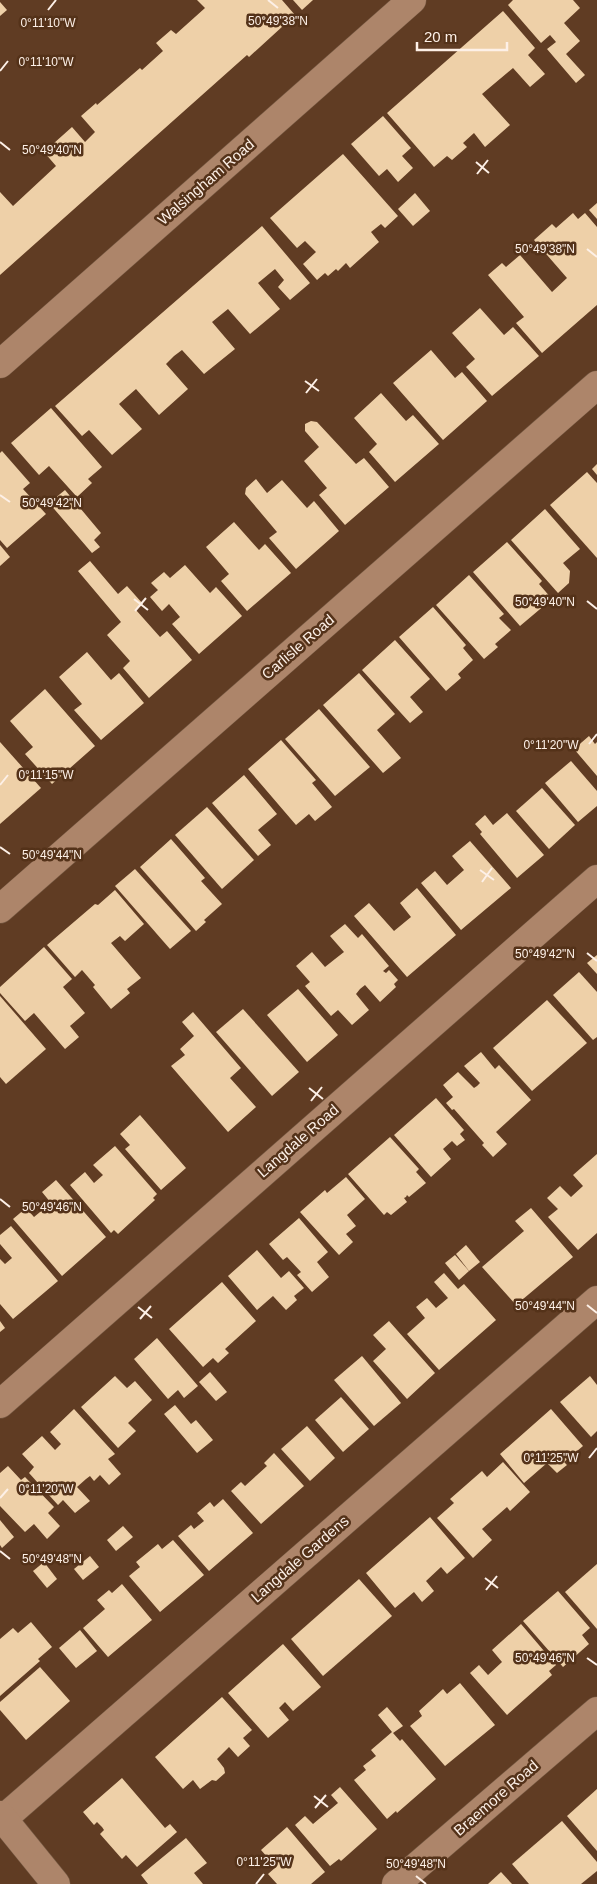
<svg xmlns="http://www.w3.org/2000/svg" width="597" height="1884" viewBox="0 0 597 1884" font-family="Helvetica,sans-serif">
  <style>
    .building { fill: #eed0a8 }
    .lines { fill: none; stroke-linecap: round; stroke-linejoin: round }
    .street-casing { stroke: #745842; stroke-width: 29 }
    .secondary-casing { stroke: #745842; stroke-width: 29 }
    .street { stroke: #ad856a; stroke-width: 28 }
    .secondary { stroke: #ad856a; stroke-width: 28 }
    .ticks { fill: none; stroke: #fdf0e7; stroke-width: 2 }
    .labels { text-anchor: middle; stroke-width: 5; stroke-linejoin: round; paint-order: stroke }
    .street-label { font-size: 15px; fill: #fdf0e7; stroke: #543219 }
    .ticks-label { font-size: 12px; text-anchor: middle; fill: #fdf0e7; stroke: #543219; stroke-width: 5; stroke-linejoin: round; paint-order: stroke }
  </style>
  <rect width="100%" height="100%" fill="#603c23"/>
  <g class="building">
    <polygon points="197,0 282,0 295,15 249,57 247,55 0,275 0,192 13,206 56,166 44,152 72,127 85,142 95,132 81,116 96,103 97,105 140,68 142,70 163,51 156,43 171,30 176,34 205,8"/>
    <polygon points="293,0 313,0 302,10"/>
    <polygon points="513,0 573,0 580,8 564,23 580,41 566,54 585,75 576,83 547,49 556,42 550,35 541,43 508,5"/>
    <polygon points="0,2 7,10 0,16"/>
    <polygon points="503,11 535,48 528,55 545,74 530,87 513,68 482,94 510,125 485,147 474,133 463,143 467,147 452,160 447,156 434,167 387,113"/>
    <polygon points="383,116 411,148 402,156 413,168 398,182 387,169 379,176 351,144"/>
    <polygon points="343,154 398,216 385,228 381,224 371,232 379,242 350,268 346,263 338,271 336,269 328,276 325,273 317,280 303,264 316,252 305,241 297,248 270,218"/>
    <polygon points="415,193 430,211 413,226 398,209"/>
    <polygon points="597,203 597,219 589,210"/>
    <polygon points="573,213 578,219 585,213 597,227 597,305 542,353 516,323 524,317 488,275 502,263 506,267 520,255 552,292 567,278 534,240 552,224 556,228"/>
    <polygon points="262,226 310,283 290,300 278,287 284,280 275,269 258,283 280,309 250,334 228,309 212,322 235,349 204,374 182,350 174,356 166,364 188,389 159,415 136,389 128,396 119,404 142,429 112,455 89,430 82,436 55,406"/>
    <polygon points="480,308 504,335 513,327 539,356 492,396 466,367 475,359 452,333"/>
    <polygon points="431,350 455,378 462,372 487,401 443,440 393,383"/>
    <polygon points="381,393 406,421 413,415 439,444 395,482 369,452 377,444 354,418"/>
    <polygon points="51,408 102,467 88,479 92,483 77,497 49,466 39,475 11,443"/>
    <polygon points="311,421 317,422 356,464 364,458 389,487 345,525 319,495 327,488 304,461 319,447 305,431 305,424"/>
    <polygon points="2,451 30,483 23,489 46,514 7,548 0,540 0,453"/>
    <polygon points="597,464 597,475 592,469"/>
    <polygon points="587,472 597,483 597,558 550,505"/>
    <polygon points="256,479 267,493 282,480 307,508 314,501 339,531 296,569 269,538 277,532 245,494 246,488"/>
    <polygon points="65,490 101,533 94,540 100,547 92,553 49,503"/>
    <polygon points="545,509 580,549 563,563 570,571 569,583 558,593 511,540"/>
    <polygon points="234,522 259,550 265,544 291,573 247,611 221,581 229,574 206,547"/>
    <polygon points="507,542 542,581 539,584 552,599 520,626 473,572"/>
    <polygon points="0,545 10,557 0,566"/>
    <polygon points="90,561 118,594 127,586 143,604 136,610 160,637 167,631 192,660 149,698 123,668 130,661 107,635 121,622 78,571"/>
    <polygon points="185,565 210,593 216,587 242,616 199,654 172,624 180,617 169,604 162,611 150,597 158,590 151,583 164,572 170,578"/>
    <polygon points="469,575 504,614 499,618 511,630 495,644 498,647 484,659 436,605"/>
    <polygon points="433,607 466,645 463,648 473,660 458,674 461,678 446,691 399,637"/>
    <polygon points="395,640 430,679 410,697 423,712 410,723 362,670"/>
    <polygon points="87,652 111,680 119,673 144,703 101,740 74,710 82,704 59,677"/>
    <polygon points="359,673 395,714 377,730 401,758 383,773 323,705"/>
    <polygon points="45,689 95,746 52,784 25,754 33,747 10,721"/>
    <polygon points="319,709 370,767 335,796 285,739"/>
    <polygon points="589,736 595,744 597,742 597,776 574,749"/>
    <polygon points="281,740 316,780 312,783 332,807 315,821 309,814 296,825 248,769"/>
    <polygon points="0,742 41,788 0,824"/>
    <polygon points="571,761 597,791 597,806 578,822 545,783"/>
    <polygon points="244,775 277,814 258,830 271,845 258,856 212,803"/>
    <polygon points="542,788 575,825 549,849 516,811"/>
    <polygon points="207,807 254,860 222,889 175,835"/>
    <polygon points="507,813 544,855 517,878 480,834 482,832 475,824 485,815 493,825"/>
    <polygon points="171,839 205,878 201,881 222,904 204,920 206,922 196,931 140,867"/>
    <polygon points="470,841 511,888 461,930 421,883 435,871 447,885 464,870 452,856"/>
    <polygon points="135,869 191,931 170,949 115,886"/>
    <polygon points="417,888 456,935 407,977 354,916 369,903 394,931 411,917 400,903"/>
    <polygon points="115,890 144,924 125,941 120,936 111,943 141,978 127,989 130,993 111,1009 93,987 95,985 82,970 75,977 47,945 95,904 98,905"/>
    <polygon points="345,924 358,938 362,934 389,966 383,971 386,973 389,970 398,980 394,984 396,987 380,1002 365,985 360,989 356,994 369,1010 352,1025 338,1010 331,1016 305,986 310,982 296,966 312,952 325,967 335,959 344,952 330,936"/>
    <polygon points="44,947 72,979 63,987 85,1013 70,1026 79,1037 65,1049 34,1013 25,1021 0,993 0,987"/>
    <polygon points="597,955 597,974 587,963"/>
    <polygon points="579,972 597,992 597,1037 593,1040 553,995"/>
    <polygon points="298,989 338,1035 307,1062 267,1015"/>
    <polygon points="0,996 46,1049 6,1084 0,1077"/>
    <polygon points="547,1000 587,1043 532,1091 493,1048"/>
    <polygon points="243,1009 299,1072 272,1096 216,1032"/>
    <polygon points="193,1012 241,1068 230,1078 256,1107 228,1132 171,1066 185,1055 180,1049 194,1036 182,1022"/>
    <polygon points="481,1052 495,1069 499,1065 531,1100 496,1132 507,1144 493,1157 482,1145 484,1143 454,1109 452,1110 446,1103 453,1097 443,1085 458,1072 474,1088 477,1086 480,1083 464,1066"/>
    <polygon points="436,1098 464,1130 460,1134 465,1140 457,1146 452,1141 443,1149 451,1159 431,1177 394,1135"/>
    <polygon points="140,1115 186,1168 161,1190 125,1149 130,1145 120,1134"/>
    <polygon points="390,1137 419,1169 416,1172 426,1183 409,1197 407,1195 406,1197 404,1198 407,1202 391,1215 387,1212 384,1215 348,1174"/>
    <polygon points="115,1146 157,1194 153,1198 155,1200 118,1234 114,1230 111,1233 70,1185 85,1172 94,1183 103,1175 93,1165"/>
    <polygon points="597,1154 597,1233 578,1250 548,1217 558,1209 547,1198 560,1186 571,1197 583,1186 573,1175"/>
    <polygon points="346,1177 365,1199 347,1215 356,1226 346,1234 353,1242 339,1255 300,1212 325,1190 327,1193"/>
    <polygon points="56,1180 106,1237 62,1276 13,1219 26,1208 34,1217 51,1203 42,1192"/>
    <polygon points="531,1208 573,1257 516,1305 482,1267 524,1231 515,1221"/>
    <polygon points="299,1218 328,1252 317,1262 329,1277 312,1292 297,1275 301,1272 287,1257 283,1260 269,1244"/>
    <polygon points="11,1226 58,1281 13,1319 0,1304 0,1259 5,1264 12,1258 0,1244 0,1235"/>
    <polygon points="466,1245 480,1262 469,1271 456,1254"/>
    <polygon points="257,1250 281,1278 289,1271 304,1288 294,1296 297,1300 286,1310 273,1296 257,1310 228,1276"/>
    <polygon points="455,1255 469,1271 459,1280 445,1263"/>
    <polygon points="444,1273 458,1289 464,1284 496,1320 439,1370 407,1334 425,1318 416,1307 427,1298 436,1308 448,1298 434,1282"/>
    <polygon points="222,1282 256,1321 225,1349 229,1353 218,1363 213,1358 203,1367 169,1329"/>
    <polygon points="0,1321 5,1328 0,1332"/>
    <polygon points="389,1321 435,1373 407,1399 373,1361 386,1349 373,1335"/>
    <polygon points="157,1338 198,1386 184,1398 178,1390 168,1399 134,1359"/>
    <polygon points="362,1356 401,1403 374,1426 334,1380"/>
    <polygon points="210,1372 227,1392 216,1401 199,1382"/>
    <polygon points="115,1376 127,1388 135,1381 152,1400 128,1423 136,1431 118,1448 81,1407"/>
    <polygon points="590,1376 597,1385 597,1431 591,1437 560,1402"/>
    <polygon points="341,1397 369,1429 343,1452 315,1420"/>
    <polygon points="175,1405 191,1424 196,1420 213,1440 197,1453 164,1414"/>
    <polygon points="74,1409 115,1454 108,1459 121,1474 109,1485 100,1475 94,1481 90,1476 86,1479 77,1487 90,1501 75,1513 63,1500 58,1505 29,1473 34,1467 22,1454 42,1436 55,1450 61,1444 50,1432"/>
    <polygon points="551,1409 583,1446 564,1462 567,1465 557,1473 547,1463 524,1483 500,1454"/>
    <polygon points="307,1426 335,1458 310,1481 281,1449"/>
    <polygon points="274,1453 304,1486 261,1524 231,1491 241,1482 245,1486 267,1466 264,1463"/>
    <polygon points="503,1462 530,1492 510,1511 507,1507 482,1529 492,1540 473,1558 437,1518 454,1503 450,1499 482,1471 487,1477"/>
    <polygon points="8,1466 21,1480 25,1477 54,1507 48,1513 60,1526 47,1539 34,1524 25,1532 0,1506 0,1473"/>
    <polygon points="223,1499 253,1533 209,1571 178,1536 191,1525 194,1529 204,1521 197,1513 210,1502 214,1507"/>
    <polygon points="430,1517 465,1558 447,1574 441,1567 426,1581 434,1591 422,1602 414,1592 395,1608 366,1573"/>
    <polygon points="0,1520 14,1537 2,1548 0,1545"/>
    <polygon points="123,1526 133,1537 116,1551 107,1540"/>
    <polygon points="173,1540 204,1575 160,1612 129,1576 140,1567 136,1562 158,1544 162,1549"/>
    <polygon points="90,1556 99,1567 83,1580 74,1569"/>
    <polygon points="44,1562 57,1579 47,1588 33,1571"/>
    <polygon points="597,1564 597,1629 565,1592"/>
    <polygon points="359,1579 392,1616 323,1676 291,1639"/>
    <polygon points="122,1584 152,1620 108,1657 83,1628 105,1609 97,1600 109,1590 112,1593"/>
    <polygon points="558,1591 590,1628 582,1635 589,1644 563,1667 523,1621"/>
    <polygon points="31,1622 52,1647 38,1659 40,1661 0,1696 0,1639 13,1628 18,1633"/>
    <polygon points="521,1624 556,1665 549,1671 552,1675 507,1715 470,1673 479,1665 488,1675 502,1662 492,1650"/>
    <polygon points="80,1630 97,1651 76,1668 59,1648"/>
    <polygon points="283,1644 321,1687 293,1711 285,1702 279,1708 289,1720 268,1738 228,1693"/>
    <polygon points="40,1667 70,1701 26,1740 0,1710 0,1702"/>
    <polygon points="460,1683 495,1725 445,1766 410,1726 422,1716 419,1711 430,1701 443,1689 447,1694"/>
    <polygon points="222,1697 252,1730 243,1738 250,1746 238,1757 229,1747 217,1759 224,1768 225,1773 216,1781 212,1780 200,1789 193,1780 183,1789 155,1757"/>
    <polygon points="387,1707 403,1726 393,1733 400,1741 402,1739 436,1779 397,1813 396,1811 387,1819 354,1780 366,1770 363,1766 376,1756 371,1750 392,1732 378,1715"/>
    <polygon points="122,1778 165,1828 170,1824 177,1832 137,1867 126,1855 122,1859 100,1834 104,1830 102,1827 97,1822 94,1825 83,1812"/>
    <polygon points="340,1787 377,1829 341,1861 339,1859 330,1866 295,1825 305,1816 313,1824 338,1803 331,1795"/>
    <polygon points="597,1789 597,1851 567,1816"/>
    <polygon points="562,1821 597,1862 597,1871 581,1884 529,1884 512,1864"/>
    <polygon points="287,1827 325,1872 311,1884 277,1884 268,1874 276,1867 261,1850"/>
    <polygon points="186,1838 207,1863 194,1873 203,1884 148,1884 141,1875"/>
    <polygon points="501,1872 512,1884 488,1884"/>
  </g>
  <g class="lines">
    <defs>
      <g id="street">
        <polyline points="0,364 412,0"/>
        <polyline points="0,909 597,385"/>
        <polyline points="0,1404 597,879"/>
        <polyline points="3,1819 597,1300"/>
        <polyline points="396,1884 597,1711"/>
      </g>
      <polyline id="secondary" points="0,1815 56,1884"/>
    </defs>
    <use href="#street" class="street-casing"/>
    <use href="#secondary" class="secondary-casing"/>
    <use href="#street" class="street"/>
    <use href="#secondary" class="secondary"/>
  </g>
  <path class="ticks" d="M268 0 278 8M48 10 56 0M0 71 8 61M0 142 10 150M476 162 489 173M477 174 488 160M587 249 597 257M305 381 319 391M306 393 317 379M0 495 10 502M134 599 148 610M587 601 597 609M135 611 146 598M589 744 597 734M0 785 8 775M0 847 10 854M480 870 494 880M482 882 492 868M587 953 597 961M309 1088 323 1099M311 1101 322 1087M0 1199 10 1207M587 1305 597 1313M138 1307 152 1318M140 1319 151 1306M589 1458 597 1448M0 1498 8 1489M0 1551 10 1559M485 1578 498 1588M486 1590 497 1576M587 1658 597 1665M314 1796 328 1807M315 1808 326 1795M416 1876 426 1884M256 1884 264 1874"/>
  <g class="labels">
    <g class="street-label">
      <text transform="translate(206 182) rotate(-41)" y="5">Walsingham Road</text>
      <text transform="translate(298 647) rotate(-41)" y="5">Carlisle Road</text>
      <text transform="translate(298 1141) rotate(-41)" y="5">Langdale Road</text>
      <text transform="translate(300 1559) rotate(-41)" y="5">Langdale Gardens</text>
      <text transform="translate(496 1798) rotate(-41)" y="5">Braemore Road</text>
    </g>
  </g>
  <g class="ticks-label">
    <text x="278" y="25">50°49'38"N</text>
    <text x="48" y="27">0°11'10"W</text>
    <text x="46" y="66">0°11'10"W</text>
    <text x="52" y="154">50°49'40"N</text>
    <text x="545" y="253">50°49'38"N</text>
    <text x="52" y="507">50°49'42"N</text>
    <text x="545" y="606">50°49'40"N</text>
    <text x="551" y="749">0°11'20"W</text>
    <text x="46" y="779">0°11'15"W</text>
    <text x="52" y="859">50°49'44"N</text>
    <text x="545" y="958">50°49'42"N</text>
    <text x="52" y="1211">50°49'46"N</text>
    <text x="545" y="1310">50°49'44"N</text>
    <text x="551" y="1462">0°11'25"W</text>
    <text x="46" y="1493">0°11'20"W</text>
    <text x="52" y="1563">50°49'48"N</text>
    <text x="545" y="1662">50°49'46"N</text>
    <text x="264" y="1866">0°11'25"W</text>
    <text x="416" y="1868">50°49'48"N</text>
  </g>
  <path d="M417 42v8h90v-8" fill="none" stroke="#fdf0e7" stroke-width="2.5"/>
  <text x="424" y="42" font-size="15" fill="#fdf0e7" stroke="#543219" stroke-width="4" paint-order="stroke">20 m</text>
</svg>
